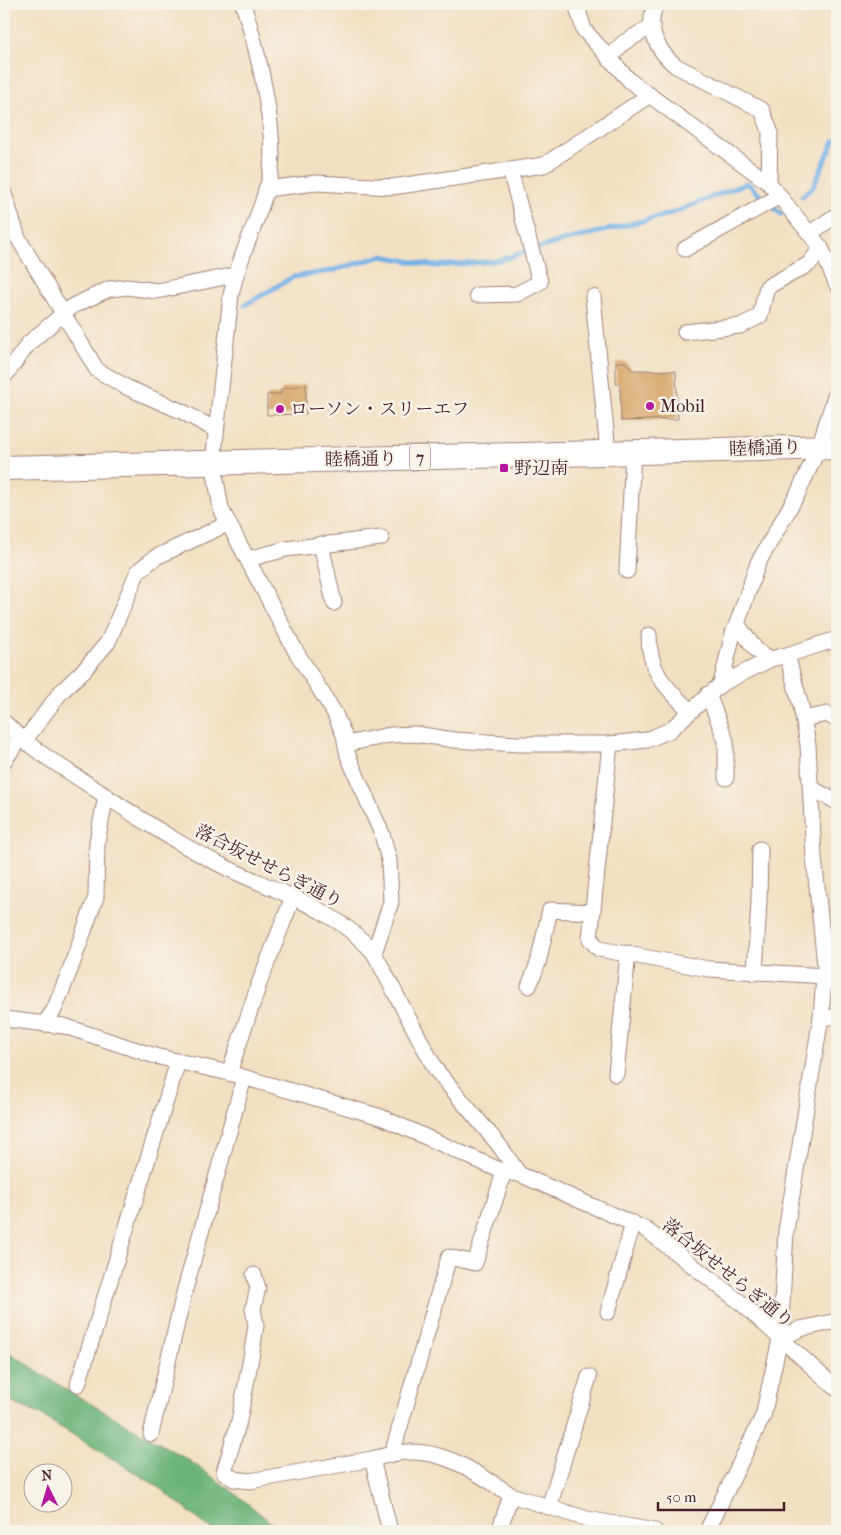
<svg xmlns="http://www.w3.org/2000/svg" width="841" height="1535" viewBox="0 0 841 1535" font-family="'IM FELL French Canon','Noto Serif JP',serif">
  <style>
    .forest { fill: #6ab37a; stroke: #5a6952 }
    .lines { fill: none; stroke-linecap: round; stroke-linejoin: round }
    .stream { stroke: #75b0e6; stroke-width: 5 }
    .building { fill: #d49d5b }
    .street-casing { stroke: #9e8077; stroke-width: 17 }
    .primary-casing { stroke: #9e8077; stroke-width: 26 }
    .street { stroke: #fff; stroke-width: 15 }
    .primary { stroke: #fff; stroke-width: 24 }
    .poi-dot { fill: #b5179e; stroke: #f7f3e8; stroke-width: 2 }
    .labels { text-anchor: middle; stroke-width: 5; stroke-linejoin: round; paint-order: stroke }
    .shield { fill: #f7f3e8; stroke: #7e5f64; stroke-width: 1 }
    .shield-label { font-size: 16px; font-weight: bold; fill: #4a1f2b }
    .poi-label { font-size: 18px; fill: #4a1f2b; stroke: #f7f3e8; text-anchor: start }
    .street-label { font-size: 18px; fill: #4a1f2b; stroke: #f7f3e8 }
  </style>
  <rect width="100%" height="100%" fill="#f7f3e8"/>
  <filter id="ink" filterUnits="userSpaceOnUse"><feTurbulence type="fractalNoise" baseFrequency=".02" numOctaves="2"/><feDisplacementMap in="SourceGraphic" scale="10" xChannelSelector="R" yChannelSelector="G"/><feConvolveMatrix kernelMatrix="1 2 1 2 8 2 1 2 1" color-interpolation-filters="sRGB"/></filter>
  <filter id="wash" filterUnits="userSpaceOnUse"><feTurbulence type="fractalNoise" baseFrequency=".0096" numOctaves="4" result="noise"/><feDisplacementMap in="SourceGraphic" scale="20" xChannelSelector="R" yChannelSelector="G"/><feGaussianBlur stdDeviation="1.12" result="paint"/><feColorMatrix in="noise" values="0 0 0 0 0 0 0 0 0 0 0 0 0 0 0 0 0 1.4 0 .05"/><feComposite in="paint" operator="in"/></filter>
  <g filter="url(#wash)">
    <rect width="100%" height="100%" fill="#f2e0c3"/>
    <polygon class="forest" points="4,1349 67,1390 190,1461 236,1494 275,1526 277,1531 213,1531 157,1486 39,1414 4,1399"/>
    <g class="lines">
      <g class="stream">
        <polyline points="802,196 813,187 834,141 837,140"/>
        <polyline points="245,305 293,277 331,271 382,256 435,266 496,261 555,243 670,214 747,183 781,214"/>
      </g>
    </g>
    <g id="blocks">
      <g class="building">
        <polygon points="616,362 626,362 632,370 676,371 678,419 621,421 620,384 616,384"/>
        <polygon points="306,384 306,414 267,415 267,395 281,394 281,389"/>
      </g>
    </g>
  </g>
  <g filter="url(#ink)">
    <use href="#blocks" fill-opacity="0" stroke="#9e8077" stroke-width="1"/>
    <g class="lines">
      <defs>
        <g id="street">
          <path d="M243 4C257 47 278 132 270 176 261 217 239 254 231 295L213 462 221 509 295 650 334 712 344 735 348 756 382 834 389 860 391 902 374 953"/>
          <polyline points="576,4 584,30 630,81 769,183 821,248 837,285"/>
          <path d="M656 4C645 27 657 51 676 66L762 110 770 131 769 183"/>
          <polyline points="609,59 623,43 652,26"/>
          <polyline points="266,189 316,183 392,187 544,165 650,95"/>
          <polyline points="4,194 18,238 97,370 126,387 183,412 216,430"/>
          <polyline points="810,233 837,215"/>
          <polyline points="685,249 780,196"/>
          <polyline points="477,295 517,294 540,282 510,170"/>
          <polyline points="593,297 608,453"/>
          <polyline points="685,332 740,326 760,316 767,287 809,264 821,248"/>
          <polyline points="4,377 29,343 63,314 73,306 109,289 127,287 157,291 235,275"/>
          <polyline points="321,544 334,603"/>
          <polyline points="248,559 286,549 381,538"/>
          <polyline points="627,571 633,452"/>
          <path d="M649 635C649 673 665 686 690 711"/>
          <polyline points="787,655 837,639"/>
          <polyline points="771,659 757,651 737,624 758,563 798,493 819,447 837,390"/>
          <polyline points="721,684 733,633 737,624"/>
          <polyline points="708,694 726,741 726,778"/>
          <polyline points="803,719 827,714 837,720"/>
          <path d="M4 722C29 748 59 765 89 785 133 814 177 844 225 867 276 892 336 908 374 953L436 1070 499 1145 519 1174 645 1229 740 1302 837 1389"/>
          <polyline points="346,744 390,735 415,734 454,740 518,744 610,744 647,740 670,730 721,684 771,659 787,655 801,706 808,745 814,857 825,965 821,1017 786,1231 780,1339 763,1416 707,1531"/>
          <polyline points="610,744 590,939 599,949 709,969 825,976"/>
          <polyline points="4,761 16,744 28,736 60,693 85,669 108,642 138,571 156,557 229,523"/>
          <polyline points="811,788 837,802"/>
          <polyline points="755,973 759,902 760,849"/>
          <polyline points="529,986 538,963 550,910 593,912"/>
          <polyline points="821,1017 837,1017"/>
          <polyline points="4,1019 64,1026 155,1056 229,1073 381,1117 504,1172 519,1174"/>
          <polyline points="44,1024 54,1010 70,970 96,897 97,842 106,796"/>
          <polyline points="229,1073 260,981 293,897"/>
          <polyline points="616,1074 628,953"/>
          <polyline points="254,1275 258,1288 253,1309 256,1325 251,1358 239,1421 224,1472 234,1479 250,1481 372,1459"/>
          <polyline points="608,1312 633,1223"/>
          <polyline points="780,1339 800,1329 837,1321"/>
          <polyline points="78,1384 178,1062"/>
          <polyline points="151,1434 184,1293 244,1078"/>
          <path d="M392 1454C438 1444 474 1471 511 1495L499 1531"/>
          <polyline points="511,1495 587,1519 655,1531"/>
          <polyline points="549,1507 589,1377"/>
          <polyline points="390,1531 372,1459 392,1454 449,1257 475,1263 504,1172"/>
        </g>
        <polyline id="primary" points="4,468 837,447"/>
      </defs>
      <use href="#street" class="street-casing"/>
      <use href="#primary" class="primary-casing"/>
      <use href="#street" class="street"/>
      <use href="#primary" class="primary"/>
    </g>
  </g>
  <g class="poi-dot">
    <circle cx="650" cy="406" r="5"/>
    <circle cx="280" cy="409" r="5"/>
    <rect x="499" y="463" width="10" height="10" rx="2.5"/>
  </g>
  <g class="labels">
    <rect class="shield" x="410" y="443.5" width="20" height="27" rx="4"/>
    <g class="shield-label">
      <text x="420" y="463">7</text>
    </g>
    <g class="poi-label">
      <text x="660" y="412">Mobil</text>
      <text x="290" y="415">ローソン・スリーエフ</text>
      <text x="514" y="474">野辺南</text>
    </g>
    <g class="street-label">
      <text transform="translate(765 448) rotate(-2)" y="6">睦橋通り</text>
      <text transform="translate(361 459) rotate(-1)" y="6">睦橋通り</text>
      <text transform="translate(269 866) rotate(27)" y="6">落合坂せせらぎ通り</text>
      <text transform="translate(728 1273) rotate(39)" y="6">落合坂せせらぎ通り</text>
    </g>
  </g>
  <rect width="841" height="1535" fill="none" stroke="#f7f3e8" stroke-width="20"/>
  <g transform="translate(48 1488) rotate(355)"><circle r="24" fill="#f7f3e8" stroke="#b29e9c"/>
  <path d="M0-4L9 19L0 12L-9 19Z" fill="#b5179e"/>
  <text y="-8" font-size="14" font-weight="bold" text-anchor="middle" fill="#4a1f2b">N</text>
  </g>
  <path d="M658 1502v8h126v-8" fill="none" stroke="#4a1f2b" stroke-width="2.5"/>
  <text x="666" y="1502" font-size="15" fill="#4a1f2b" stroke="#f7f3e8" stroke-width="4" paint-order="stroke">50 m</text>
</svg>
